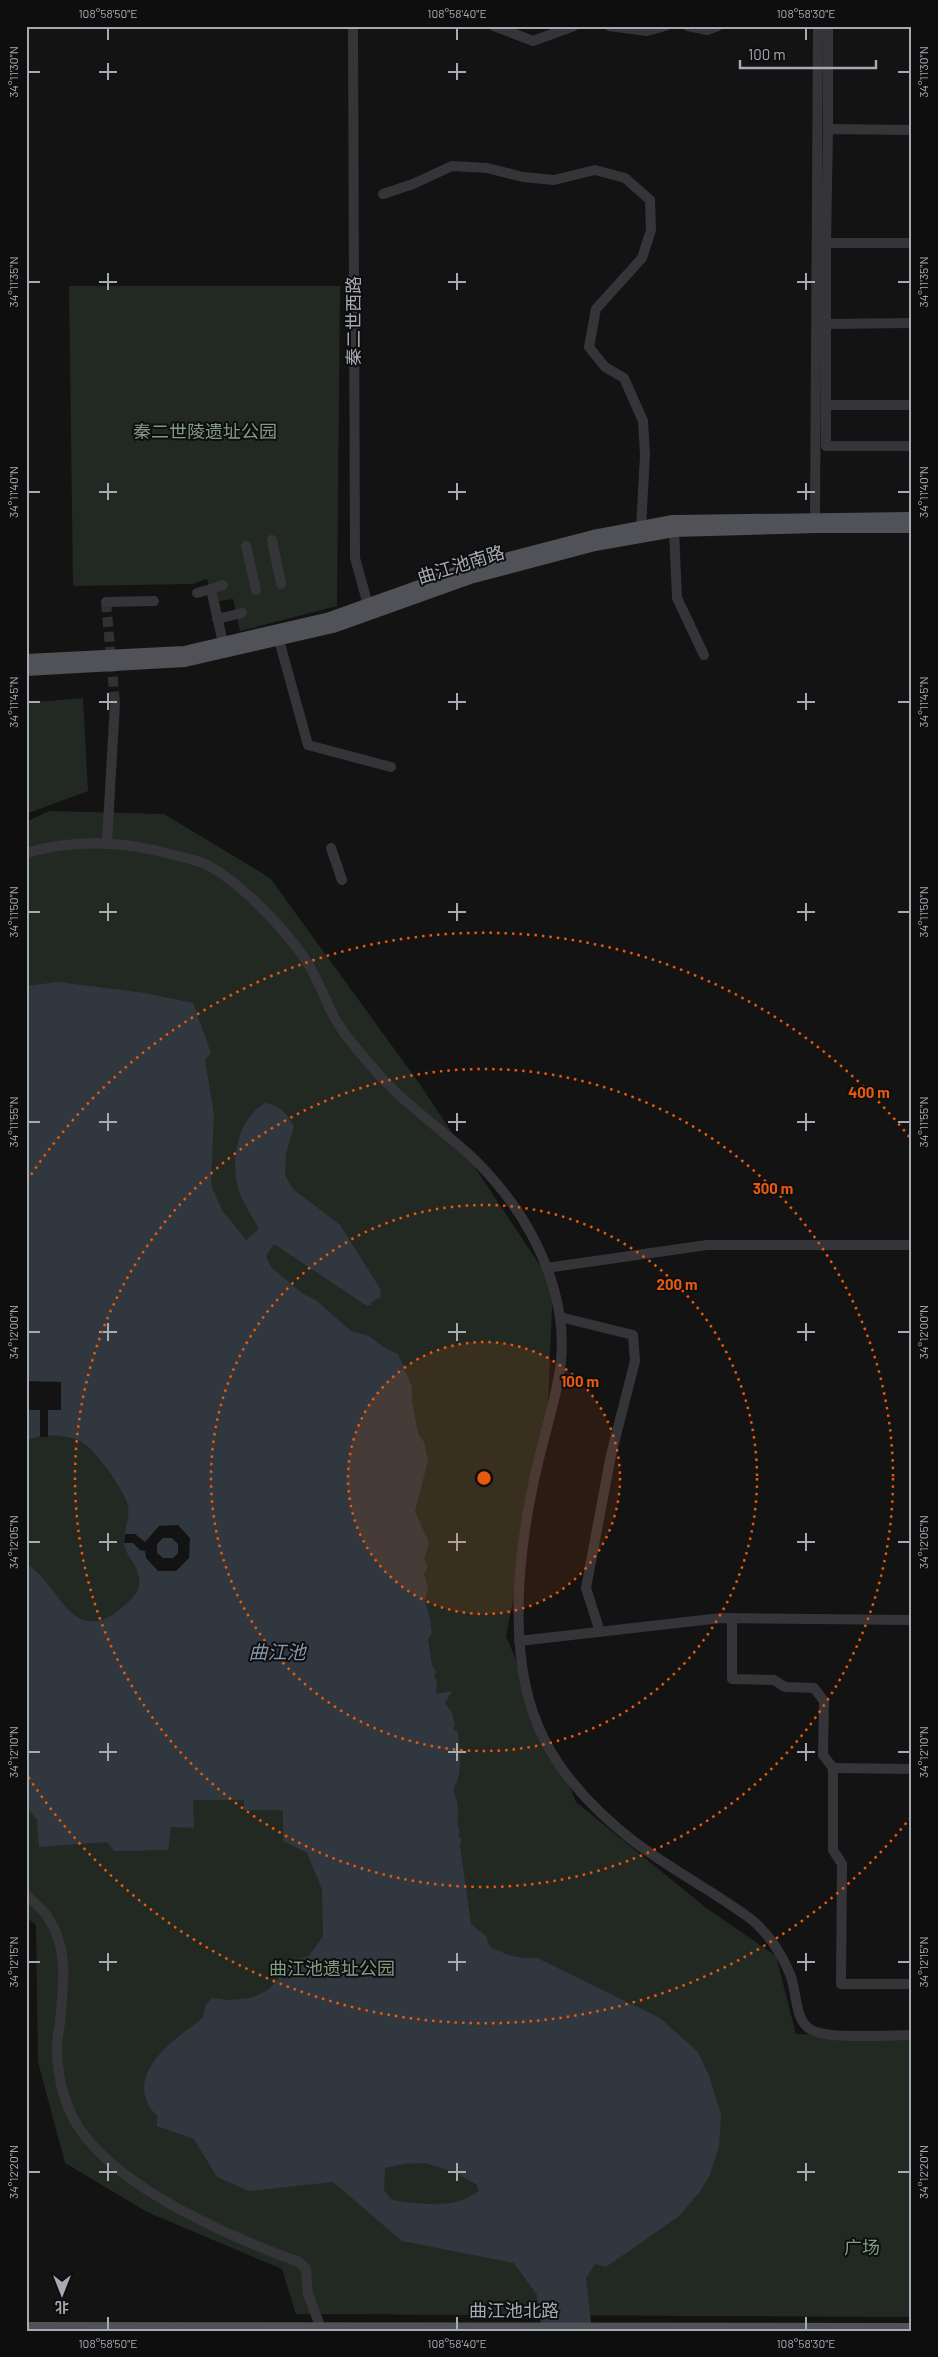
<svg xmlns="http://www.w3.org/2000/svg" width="938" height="2357" viewBox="0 0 938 2357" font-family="Barlow,'Noto Sans SC',sans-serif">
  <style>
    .green { fill: #222923 }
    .water { fill: #30373e; fill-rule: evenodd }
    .pier { fill: #131314; fill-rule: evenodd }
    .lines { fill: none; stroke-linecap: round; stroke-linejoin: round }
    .minor-tunnel { stroke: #303134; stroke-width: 10; stroke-dasharray: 10 5; stroke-linecap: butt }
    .minor { stroke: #353539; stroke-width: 10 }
    .major { stroke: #515258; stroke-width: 12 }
    .ticks { fill: none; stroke: #a6aab3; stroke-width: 2 }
    .ring { fill: none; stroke: #e8590c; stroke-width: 2.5; stroke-dasharray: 2.5 5 }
    .labels { text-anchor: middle; stroke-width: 4; stroke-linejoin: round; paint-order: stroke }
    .street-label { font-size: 18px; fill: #a6aab3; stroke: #0e0e0f }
    .park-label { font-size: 18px; fill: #7f9c82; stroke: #0e0e0f }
    .water-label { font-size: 19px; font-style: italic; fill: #8196aa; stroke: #0e0e0f }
    .centre { fill: #e8590c; stroke: #0e0e0f; stroke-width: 2.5 }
    .ring-label { font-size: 15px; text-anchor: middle; font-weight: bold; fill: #e8590c; stroke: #0e0e0f; stroke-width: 4; stroke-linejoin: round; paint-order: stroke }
    .neatline { fill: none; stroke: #a6aab3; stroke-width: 2 }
    .ticks-label { font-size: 12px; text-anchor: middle; fill: #a6aab3 }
  </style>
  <rect width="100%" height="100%" fill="#131314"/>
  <g class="green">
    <polygon points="69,286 340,286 337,606 240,631 233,599 213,602 207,579 192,584 73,586"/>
    <polygon points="83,698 88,791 26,814 26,703"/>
    <polygon points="49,811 164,814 270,878 419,1083 553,1285 547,1427 506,1636 576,1802 705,1907 776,1956 796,2034 912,2036 912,2317 296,2314 282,2269 147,2212 65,2163 38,2062 36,1925 26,1917 26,822"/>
  </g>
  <path class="water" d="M58 982 145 993 193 1003 211 1053 205 1060 214 1114 211 1185 222 1210 246 1240 259 1229C253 1218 245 1206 240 1194 229 1164 236 1120 265 1103 281 1106 286 1113 294 1126L286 1154 285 1175 293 1189 340 1225 381 1290 380 1298 371 1302 372 1305 367 1306 274 1244 266 1256 271 1267 302 1293 317 1301 351 1331 369 1336 385 1348 398 1354 412 1387V1401L418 1434 424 1442 428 1461 415 1511 429 1543 424 1559 428 1567 424 1574 428 1588 425 1600 430 1619 432 1634 428 1639 432 1665 436 1672 434 1677 437 1682 436 1694 452 1691 445 1703 452 1713 455 1725 453 1729 458 1732C459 1753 464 1771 453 1790 462 1809 454 1819 460 1833L458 1837 462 1839 460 1846 471 1924 486 1936 490 1947C507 1955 519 1959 537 1958L660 2018 698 2052 709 2076 721 2114 719 2147 709 2177 698 2194 678 2217 606 2267 595 2264 586 2278 592 2331H542L537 2295 514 2263 402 2241 333 2182 249 2191 217 2177 194 2139 157 2126V2116C119 2077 174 2039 203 2018L205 2006 212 1998 230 2000 251 1998 268 1990 294 1960 309 1956 323 1936 322 1889 307 1853 283 1841V1810H244V1800H193L194 1828 171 1827 168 1850 114 1851 107 1842 39 1847 37 1820 26 1806V1564C49 1576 63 1615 86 1621 98 1623 109 1618 118 1611 135 1596 147 1588 134 1564 130 1558 125 1551 124 1544 123 1529 132 1517 127 1502 122 1488 95 1449 82 1442 69 1434 39 1433 26 1441V986ZM425 2163 454 2172 476 2184 479 2191C454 2210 421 2204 392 2200L384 2190 385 2168 404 2164Z"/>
  <g class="pier">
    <polygon points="26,1381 61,1382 61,1410 48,1410 48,1437 40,1437 40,1410 26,1410"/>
    <path d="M178 1525 190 1538 189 1558 176 1571H158L146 1558 145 1551 140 1550 133 1543H124L125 1534H135L145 1542 159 1526ZM163 1538H172L178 1544V1553L173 1558H163L157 1553V1544Z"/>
  </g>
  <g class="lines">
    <polyline class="minor-tunnel" points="106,602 115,703"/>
    <g class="minor">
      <polyline points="353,26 355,558 370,612"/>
      <polyline points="494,26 533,41 574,26"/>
      <polyline points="609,26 647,31 665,26"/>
      <polyline points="688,26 707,30 718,26"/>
      <polyline points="828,26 828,129"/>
      <polyline points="383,194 413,184 452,166 487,168 523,177 554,180 595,170 625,178 650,200 651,230 642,258 596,309 589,347 605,367 624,378 643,421 645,455 641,527"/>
      <polyline points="826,243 828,129 912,130"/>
      <polyline points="912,243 826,243 826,446 912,446"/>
      <polyline points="826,324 912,323"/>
      <polyline points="826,405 912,405"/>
      <polyline points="815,517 818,26"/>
      <polyline points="674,531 677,598 704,655"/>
      <polyline points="272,540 281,584"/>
      <polyline points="246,546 256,590"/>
      <polyline points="211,589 223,585"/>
      <polyline points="197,593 211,589 223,643"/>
      <polyline points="106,602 154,601"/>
      <polyline points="217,619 242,613"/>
      <polyline points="279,640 308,745 391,767"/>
      <polyline points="107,842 115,703"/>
      <polyline points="331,848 342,880"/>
      <path d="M26 853C78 838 127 841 178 856 186 858 196 860 203 863 236 878 282 926 303 956 316 974 324 997 334 1017 346 1038 366 1060 382 1078 409 1108 443 1130 472 1157 510 1194 538 1236 553 1286 574 1356 553 1397 538 1463 518 1546 504 1663 545 1741 566 1781 601 1816 636 1843 671 1869 709 1889 744 1914 766 1929 780 1950 790 1974 797 1990 794 2019 810 2029 825 2040 890 2035 912 2035"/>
      <polyline points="546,1268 707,1245 912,1245"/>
      <polyline points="560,1317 633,1335 635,1361 611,1455 586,1588 600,1632"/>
      <polyline points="732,1618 732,1679 774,1680 785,1687 814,1688 824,1701 823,1755 833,1768 833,1850 842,1864 841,1984 912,1984"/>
      <polyline points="519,1641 721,1618 912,1620"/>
      <polyline points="833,1768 912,1769"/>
      <path d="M26 1895C33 1902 42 1908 47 1916 70 1949 63 1986 60 2022 59 2032 56 2042 57 2052 58 2078 65 2106 79 2128 121 2190 230 2237 299 2262L306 2269 308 2294 322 2331"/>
    </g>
    <g class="major">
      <polyline points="26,660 184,652 330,618 467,569 593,536 673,521 912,518"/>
      <polyline points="26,670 185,661 333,627 470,578 595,545 674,531 817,527 912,527"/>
      <polyline points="26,2328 912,2329"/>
    </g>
  </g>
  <path class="ticks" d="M108 28V40M457 28V40M806 28V40M108 63V80M457 63V80M28 72H40M99 72H117M448 72H466M898 72H910M108 273V290M457 273V290M806 273V290M28 282H40M99 282H117M448 282H466M797 282H815M898 282H910M108 483V500M457 483V500M806 483V500M28 492H40M99 492H117M448 492H466M797 492H815M898 492H910M108 693V710M457 693V710M806 693V710M28 702H40M99 702H117M448 702H466M797 702H815M898 702H910M108 903V921M457 903V921M806 903V921M28 912H40M99 912H117M448 912H466M797 912H815M898 912H910M108 1113V1131M457 1113V1131M806 1113V1131M28 1122H40M99 1122H117M448 1122H466M797 1122H815M898 1122H910M108 1323V1341M457 1323V1341M806 1323V1341M28 1332H40M99 1332H117M448 1332H466M797 1332H815M898 1332H910M108 1533V1551M457 1533V1551M806 1533V1551M28 1542H40M99 1542H117M448 1542H466M797 1542H815M898 1542H910M108 1743V1761M457 1743V1761M806 1743V1761M28 1752H40M99 1752H117M448 1752H466M797 1752H815M898 1752H910M108 1953V1971M457 1953V1971M806 1953V1971M28 1962H40M99 1962H117M448 1962H466M797 1962H815M898 1962H910M108 2163V2181M457 2163V2181M806 2163V2181M28 2172H40M99 2172H117M448 2172H466M797 2172H815M898 2172H910M108 2317V2330M457 2317V2330M806 2317V2330"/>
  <circle cx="484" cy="1478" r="136" fill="#e8590c" fill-opacity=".12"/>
  <g class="ring">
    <circle cx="484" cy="1478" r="136"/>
    <circle cx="484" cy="1478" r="273"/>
    <circle cx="484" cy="1478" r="409"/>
    <path d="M911 1817A545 545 0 0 1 27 1775M27 1181A545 545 0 0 1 911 1139"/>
  </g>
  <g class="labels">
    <g class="street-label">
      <text transform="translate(354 321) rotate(-90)" y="6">秦二世西路</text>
      <text transform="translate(461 565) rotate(-17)" y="6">曲江池南路</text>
      <text x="514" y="2317">曲江池北路</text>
    </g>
    <g class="park-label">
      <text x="205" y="438">秦二世陵遗址公园</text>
      <text x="332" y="1975">曲江池遗址公园</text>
      <text x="862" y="2254">广场</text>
    </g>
    <g class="water-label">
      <text x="277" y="1659">曲江池</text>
    </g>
  </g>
  <circle cx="484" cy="1478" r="8" class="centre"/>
  <g class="ring-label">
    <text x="869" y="1098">400 m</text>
    <text x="773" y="1194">300 m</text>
    <text x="677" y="1290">200 m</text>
    <text x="580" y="1387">100 m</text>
  </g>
  <rect width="938" height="2357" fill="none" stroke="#0e0e0f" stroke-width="55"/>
  <g transform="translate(62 2294) rotate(180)" stroke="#0e0e0f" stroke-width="4" paint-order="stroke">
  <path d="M0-4L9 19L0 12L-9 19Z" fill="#a6aab3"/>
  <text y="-8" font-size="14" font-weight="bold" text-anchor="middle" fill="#a6aab3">北</text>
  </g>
  <path d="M740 60v8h136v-8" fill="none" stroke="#a6aab3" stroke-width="2.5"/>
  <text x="748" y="60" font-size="15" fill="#a6aab3" stroke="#0e0e0f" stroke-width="4" paint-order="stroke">100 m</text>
  <rect x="28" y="28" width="882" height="2302" class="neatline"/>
  <g class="ticks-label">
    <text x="108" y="18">108°58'50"E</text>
    <text x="457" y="18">108°58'40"E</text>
    <text x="806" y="18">108°58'30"E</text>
    <text transform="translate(924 72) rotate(-90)" y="4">34°11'30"N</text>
    <text transform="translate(14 72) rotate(-90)" y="4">34°11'30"N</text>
    <text transform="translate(924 282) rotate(-90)" y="4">34°11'35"N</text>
    <text transform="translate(14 282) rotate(-90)" y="4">34°11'35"N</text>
    <text transform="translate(924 492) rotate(-90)" y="4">34°11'40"N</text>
    <text transform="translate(14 492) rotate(-90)" y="4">34°11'40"N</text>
    <text transform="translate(14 702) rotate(-90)" y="4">34°11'45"N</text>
    <text transform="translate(924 702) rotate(-90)" y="4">34°11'45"N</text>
    <text transform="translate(14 912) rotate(-90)" y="4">34°11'50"N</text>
    <text transform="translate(924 912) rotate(-90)" y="4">34°11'50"N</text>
    <text transform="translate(14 1122) rotate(-90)" y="4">34°11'55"N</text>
    <text transform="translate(924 1122) rotate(-90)" y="4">34°11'55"N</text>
    <text transform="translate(924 1332) rotate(-90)" y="4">34°12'00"N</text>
    <text transform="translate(14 1332) rotate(-90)" y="4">34°12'00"N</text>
    <text transform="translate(924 1542) rotate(-90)" y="4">34°12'05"N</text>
    <text transform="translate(14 1542) rotate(-90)" y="4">34°12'05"N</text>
    <text transform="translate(924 1752) rotate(-90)" y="4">34°12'10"N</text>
    <text transform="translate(14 1752) rotate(-90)" y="4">34°12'10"N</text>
    <text transform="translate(14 1962) rotate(-90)" y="4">34°12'15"N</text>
    <text transform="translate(924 1962) rotate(-90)" y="4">34°12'15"N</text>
    <text transform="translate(924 2172) rotate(-90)" y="4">34°12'20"N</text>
    <text transform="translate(14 2172) rotate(-90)" y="4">34°12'20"N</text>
    <text x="108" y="2348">108°58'50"E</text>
    <text x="457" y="2348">108°58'40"E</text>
    <text x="806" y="2348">108°58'30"E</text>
  </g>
</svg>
